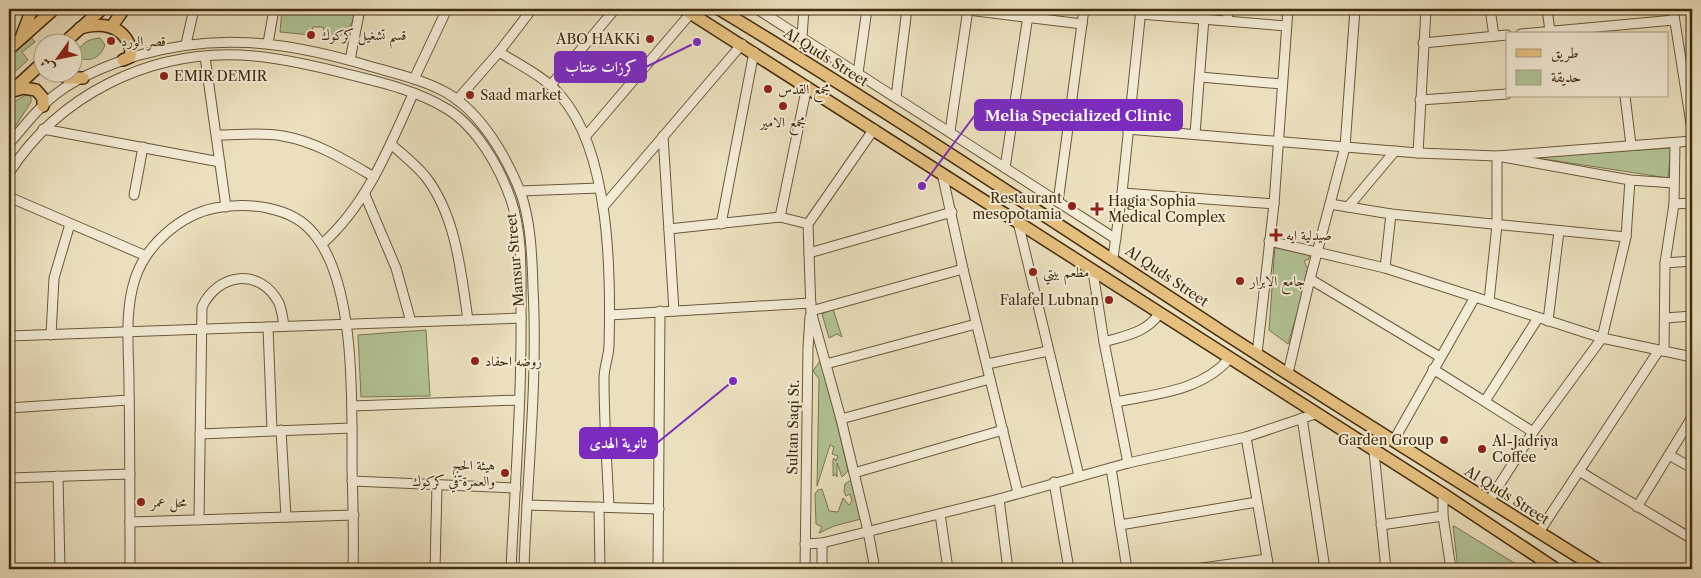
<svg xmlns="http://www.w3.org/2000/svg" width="1701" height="578" viewBox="0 0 1701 578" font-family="'Libre Caslon Text',Amiri,serif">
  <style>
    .green { fill: #b2c395; stroke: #7a7750 }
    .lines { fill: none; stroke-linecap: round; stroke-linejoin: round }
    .minor-casing { stroke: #6d5838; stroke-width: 11 }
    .major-casing { stroke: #432b0c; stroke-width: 14 }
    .minor { stroke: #f2ebd5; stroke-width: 9 }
    .major { stroke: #e6c07f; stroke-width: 11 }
    .poi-dot { fill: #8f2418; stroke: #f2ebd5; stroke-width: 2 }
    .labels { text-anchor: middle; stroke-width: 4; stroke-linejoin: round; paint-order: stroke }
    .poi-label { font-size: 14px; fill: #432b0c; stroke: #f2ebd5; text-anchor: start }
    .street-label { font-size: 14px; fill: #432b0c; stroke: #f2ebd5 }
    .leader { fill: none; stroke: #7b2cbf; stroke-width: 2 }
    .callout-dot { fill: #7b2cbf; stroke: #f2ebd5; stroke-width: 2 }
    .callout { fill: #7b2cbf; stroke: #7b2cbf; stroke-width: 2 }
    .callout-label { font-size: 15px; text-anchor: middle; font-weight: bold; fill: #fff }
  </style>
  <rect width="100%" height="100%" fill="#ebe0be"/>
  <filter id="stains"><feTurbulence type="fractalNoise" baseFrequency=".004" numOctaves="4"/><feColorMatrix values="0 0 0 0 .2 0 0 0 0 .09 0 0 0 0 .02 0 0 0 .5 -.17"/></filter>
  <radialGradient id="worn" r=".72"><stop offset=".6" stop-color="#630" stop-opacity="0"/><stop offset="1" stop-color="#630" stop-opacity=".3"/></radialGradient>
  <g class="green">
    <path d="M282 9H357C354 23 343 43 325 37L323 27H313L311 35 280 32Z"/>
    <polygon points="32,38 35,42 22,52 28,60 9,77 9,56"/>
    <path d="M100 38 105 45C100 58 91 62 79 58L76 55C81 43 88 39 100 38Z"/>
    <polygon points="27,94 31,97 31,102 9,136 9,105"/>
    <polygon points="1671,148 1668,178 1531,157"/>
    <polygon points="1275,246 1310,252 1309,259 1304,261 1308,269 1306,272 1309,272 1288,344 1269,330"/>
    <polygon points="833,309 842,337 837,334 829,338 822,314"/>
    <polygon points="426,330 430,396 361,397 358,335"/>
    <polygon points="822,358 848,471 842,477 837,463 837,477 836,474 833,476 833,460 834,458 836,461 838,456 832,454 834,447 830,445 817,486 819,379 813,371"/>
    <polygon points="851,480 861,519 834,526 819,533 822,527 816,524 815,494 818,490 822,489 829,511 838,512 843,498 849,505 852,501 850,494 846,496 844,492 845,484"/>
    <polygon points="1453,526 1454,526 1524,569 1458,569"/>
  </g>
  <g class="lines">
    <defs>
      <g id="minor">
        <polyline points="757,9 1116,239"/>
        <polyline points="960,9 1082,24"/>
        <polyline points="1490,9 1494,36"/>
        <polyline points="1547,9 1550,31"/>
        <polyline points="1673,9 1692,130"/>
        <polyline points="1140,14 1286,26"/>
        <polyline points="1227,20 1228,9"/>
        <polyline points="1521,34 1674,20"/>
        <polyline points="802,37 804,9"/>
        <polyline points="268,43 274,9"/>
        <polyline points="1423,43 1507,35"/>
        <polyline points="186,44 194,9"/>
        <path d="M499 52C520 65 545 77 561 96 610 153 611 272 609 345 609 356 604 367 604 378 604 421 607 464 609 507"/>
        <polyline points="205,57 226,207"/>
        <polyline points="350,60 360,9"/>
        <polyline points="858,73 867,9"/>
        <polyline points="1200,77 1282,84"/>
        <polyline points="414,79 447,9"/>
        <polyline points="551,85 615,9"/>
        <polyline points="1625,96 1631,145"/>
        <polyline points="896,97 907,9"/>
        <polyline points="457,100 499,52 532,9"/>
        <polyline points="1420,100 1507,94"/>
        <polyline points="43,129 220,162"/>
        <polyline points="874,129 808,224 811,311 841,419 868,531 875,569"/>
        <polyline points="1127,129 1418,153 1497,156 1630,180 1674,183"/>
        <polyline points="950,131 968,9"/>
        <polyline points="1195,134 1204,18"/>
        <path d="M217 135C238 135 262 132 283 136 317 142 345 160 374 177"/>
        <polyline points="663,136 674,311"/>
        <polyline points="585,137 691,13"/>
        <path d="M9 144C24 126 38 108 56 94 79 76 108 65 136 56 214 33 282 41 359 63 388 72 420 78 447 93 481 113 506 156 520 191 531 221 532 256 533 288 538 382 527 475 524 569"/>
        <path d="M391 144C402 154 415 164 425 176 456 215 461 272 468 320"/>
        <polyline points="1418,153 1426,9"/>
        <polyline points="1005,168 1029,9"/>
        <path d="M9 173C59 95 148 51 241 55 277 57 312 65 347 74 380 82 418 91 447 109 477 127 500 168 511 200 523 235 521 275 521 311 522 397 515 483 511 569"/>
        <polyline points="942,173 963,269 1018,493"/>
        <polyline points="520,191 599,188"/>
        <polyline points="1122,193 1274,204"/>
        <polyline points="134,195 143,147"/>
        <polyline points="365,195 396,268 411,322"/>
        <polyline points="9,197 146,256"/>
        <polyline points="1058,202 1084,9"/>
        <polyline points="1330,204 1391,214 1626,237"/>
        <polyline points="1674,204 1692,203"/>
        <polyline points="603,207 742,44"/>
        <polyline points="1348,207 1395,151"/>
        <polyline points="780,217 807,86"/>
        <polyline points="1018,222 1079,476"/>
        <polyline points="721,224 754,52"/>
        <polyline points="669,229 780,217 808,224"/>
        <polyline points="1269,241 1385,268 1602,338 1692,357"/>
        <path d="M322 244C367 204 389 148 413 94"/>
        <polyline points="809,253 952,212"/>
        <polyline points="1113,258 1122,193 1141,9"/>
        <polyline points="1665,263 1692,261"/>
        <polyline points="1385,268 1391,214"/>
        <polyline points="1093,272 1104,342 1128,463"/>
        <polyline points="1310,279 1440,357"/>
        <polyline points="1489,301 1497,225 1497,156 1692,141"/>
        <polyline points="811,311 963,269"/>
        <polyline points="610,315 811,303"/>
        <polyline points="1665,318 1692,316"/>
        <polyline points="1548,321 1559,231"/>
        <polyline points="268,327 272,430"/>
        <polyline points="51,335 54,278 70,224"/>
        <polyline points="9,336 521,318"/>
        <path d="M1104 342C1124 336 1146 333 1159 314"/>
        <polyline points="1664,351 1665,263 1674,204 1675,143"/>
        <polyline points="1257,354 1274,204 1288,9"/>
        <polyline points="826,364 976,324"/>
        <polyline points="987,364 1048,351"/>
        <polyline points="1433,369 1533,432"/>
        <polyline points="1288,373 1310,279 1345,147 1355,9"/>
        <polyline points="1485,401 1538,318"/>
        <path d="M1116 402C1156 394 1201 391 1229 359"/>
        <polyline points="352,406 519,400"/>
        <polyline points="9,408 129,400"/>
        <polyline points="1302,418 1325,569"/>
        <polyline points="841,419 990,379"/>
        <polyline points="281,430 286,517"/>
        <polyline points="200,434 352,428"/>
        <polyline points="1246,437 1269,569"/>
        <polyline points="1394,440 1475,297"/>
        <polyline points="1374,452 1386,569"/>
        <polyline points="1669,455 1692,468"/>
        <polyline points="1111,468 1127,569"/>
        <polyline points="1579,471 1692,539"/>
        <polyline points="854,473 1003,430"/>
        <polyline points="58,476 60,569"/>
        <polyline points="9,478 130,474"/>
        <polyline points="352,481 516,488"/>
        <polyline points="1054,482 1069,569"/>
        <polyline points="1443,494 1443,516 1451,569"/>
        <polyline points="999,499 1008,569"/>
        <polyline points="1489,501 1533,432 1602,338 1626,237 1630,180"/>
        <polyline points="527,505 659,509"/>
        <polyline points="599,507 600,569"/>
        <polyline points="1637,507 1692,417"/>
        <polyline points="940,514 948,569"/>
        <path d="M199 520 202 307C218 273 260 267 279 303 282 311 283 319 284 326"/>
        <polyline points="130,522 354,515"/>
        <polyline points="1120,525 1257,502"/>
        <polyline points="1381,525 1443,516"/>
        <polyline points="1539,532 1659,350"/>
        <polyline points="805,544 822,543 999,499 1128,463 1246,437 1315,414"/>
        <path d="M130 569C130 508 130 447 129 385 129 351 124 312 135 279 146 245 180 215 215 208 248 202 292 206 314 234 356 284 352 403 352 467 353 501 354 535 353 569"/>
        <polyline points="435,569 437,485"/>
        <polyline points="658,569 660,311"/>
        <polyline points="805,569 808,348 810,316"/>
        <polyline points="822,569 822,543"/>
        <polyline points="1195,569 1267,559"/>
      </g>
      <g id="major">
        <polyline points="684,9 1443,494 1556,569"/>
        <path d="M719 9C889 112 1054 222 1221 331 1346 412 1472 490 1598 569"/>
        <polyline points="112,26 124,9"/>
        <path d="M80 28C102 22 123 25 131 49L130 57 123 60"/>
        <polyline points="22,35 32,9"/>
        <polyline points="65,42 102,9"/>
        <polyline points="9,49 54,9"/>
        <polyline points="61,72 67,78 83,78"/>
        <polyline points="14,89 42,63"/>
        <polyline points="10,92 23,88 36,90 43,98 43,106"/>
      </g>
    </defs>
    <use href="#minor" class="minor-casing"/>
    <use href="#major" class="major-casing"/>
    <use href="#minor" class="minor"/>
    <use href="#major" class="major"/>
  </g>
  <g class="poi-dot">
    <circle cx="311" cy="35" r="5"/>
    <circle cx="650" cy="39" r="5"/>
    <circle cx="111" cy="41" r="5"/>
    <circle cx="164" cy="76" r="5"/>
    <circle cx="768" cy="89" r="5"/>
    <circle cx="470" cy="95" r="5"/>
    <circle cx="783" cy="106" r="5"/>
    <circle cx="1072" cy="206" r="5"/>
    <path d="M1094.5 201.5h5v5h5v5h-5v5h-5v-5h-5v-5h5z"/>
    <path d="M1273.5 227.5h5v5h5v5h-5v5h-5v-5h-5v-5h5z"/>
    <circle cx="1033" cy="272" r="5"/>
    <circle cx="1240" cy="281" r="5"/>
    <circle cx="1109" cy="300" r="5"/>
    <circle cx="475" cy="361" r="5"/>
    <circle cx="1444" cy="440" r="5"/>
    <circle cx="1482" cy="449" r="5"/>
    <circle cx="505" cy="473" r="5"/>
    <circle cx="141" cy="502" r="5"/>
  </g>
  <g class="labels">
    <g class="poi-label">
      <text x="321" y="40">قسم تشغيل كركوك</text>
      <text x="640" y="44" text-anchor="end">ABO HAKKi</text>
      <text x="121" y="46">قصر الورد</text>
      <text x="174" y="81">EMIR DEMIR</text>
      <text x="778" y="94">مجمع القدس</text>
      <text x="480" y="100">Saad market</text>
      <text x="783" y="127" text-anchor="middle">مجمع الامير</text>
      <text x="1062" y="203" text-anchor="end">Restaurant<tspan x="1062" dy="16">mesopotamia</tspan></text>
      <text x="1108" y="206">Hagia Sophia<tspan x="1108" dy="16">Medical Complex</tspan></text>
      <text x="1286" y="240">صیدلیة ایە</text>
      <text x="1043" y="277">مطعم بيتي</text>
      <text x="1250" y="286">جامع الابرار</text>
      <text x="1099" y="305" text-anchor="end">Falafel Lubnan</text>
      <text x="485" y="366">روضه احفاد</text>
      <text x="1434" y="445" text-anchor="end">Garden Group</text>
      <text x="1492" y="446">Al-Jadriya<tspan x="1492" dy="16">Coffee</tspan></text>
      <text x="495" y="470" text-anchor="end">هيئة الحج<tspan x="495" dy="16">والعمرة في كركوك</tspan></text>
      <text x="151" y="507">محل عمر</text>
    </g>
    <g class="street-label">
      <text transform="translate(826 57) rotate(32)" y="5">Al Quds Street</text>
      <text transform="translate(515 260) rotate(-95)" y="5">Mansur Street</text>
      <text transform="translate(1167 276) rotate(34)" y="5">Al Quds Street</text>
      <text transform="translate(793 427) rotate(-89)" y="5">Sultan Saqi St.</text>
      <text transform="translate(1507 495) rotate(32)" y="5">Al Quds Street</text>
    </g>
  </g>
  <path class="leader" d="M697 42L646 67M922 186L975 115M733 381L657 443"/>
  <g class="callout-dot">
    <circle cx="697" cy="42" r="5"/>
    <circle cx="922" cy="186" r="5"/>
    <circle cx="733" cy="381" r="5"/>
  </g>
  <g class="callout">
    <rect x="555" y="52" width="91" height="30" rx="5"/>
    <rect x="975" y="100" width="207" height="30" rx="5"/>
    <rect x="580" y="428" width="77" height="30" rx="5"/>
  </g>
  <g class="callout-label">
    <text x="601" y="72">كرزات عنتاب</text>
    <text x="1078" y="121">Melia Specialized Clinic</text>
    <text x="618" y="448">ثانوية الهدى</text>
  </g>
  <rect width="1701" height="578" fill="none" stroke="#ebe0be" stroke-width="30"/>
  <rect x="10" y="10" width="1681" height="558" fill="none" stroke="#432b0c" stroke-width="2.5"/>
  <rect x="15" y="15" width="1671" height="548" fill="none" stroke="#432b0c"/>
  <rect x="1506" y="32" width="162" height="65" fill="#f2ebd5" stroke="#ac9e85"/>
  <rect x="1516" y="49" width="25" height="8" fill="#e6c07f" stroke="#ac9e85"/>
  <text x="1551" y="58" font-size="15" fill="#432b0c">طريق</text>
  <rect x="1516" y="70" width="25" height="15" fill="#b2c395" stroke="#ac9e85"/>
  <text x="1551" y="82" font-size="15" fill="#432b0c">حديقة</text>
  <g transform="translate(58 58) rotate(237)"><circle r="24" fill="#f2ebd5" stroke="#ac9e85"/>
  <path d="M0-4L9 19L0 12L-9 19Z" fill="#8f2418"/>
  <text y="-8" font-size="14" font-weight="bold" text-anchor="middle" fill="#432b0c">ش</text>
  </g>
  <rect width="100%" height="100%" filter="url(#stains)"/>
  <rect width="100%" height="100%" fill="url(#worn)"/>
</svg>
